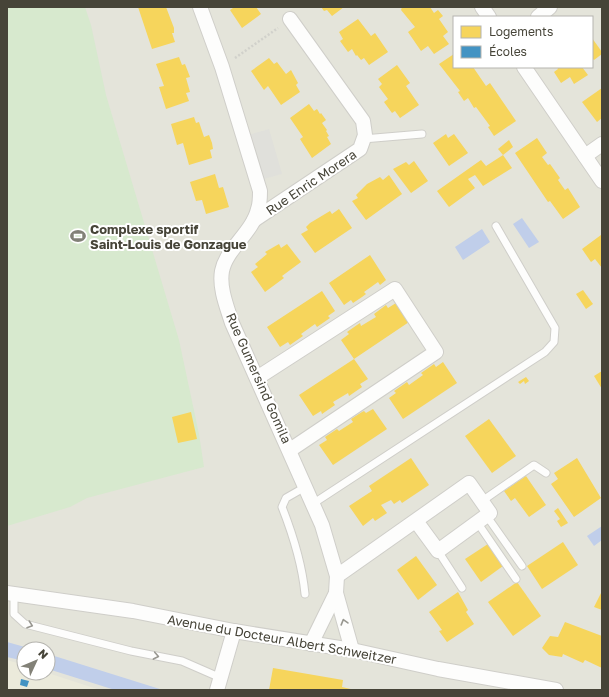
<svg xmlns="http://www.w3.org/2000/svg" width="609" height="697" viewBox="0 0 609 697" font-family="'Golos Text',sans-serif">
  <style>
    .residential { fill: #e4e4da; fill-rule: evenodd }
    .education { fill: #ebeadb }
    .green { fill: #d7e9ce }
    .parking { fill: #e0e0db }
    .water { fill: #c0ceea }
    .homes { fill: #f6d55c }
    .schools { fill: #4393c3 }
    .lines { fill: none; stroke-linecap: round; stroke-linejoin: round }
    .service-casing { stroke: #cfcec9; stroke-width: 9 }
    .minor-casing { stroke: #cfcec9; stroke-width: 16 }
    .path { stroke: #d1d1cb; stroke-width: 2.5; stroke-dasharray: 2 2; stroke-linecap: butt }
    .service { stroke: #fdfdfc; stroke-width: 7 }
    .minor { stroke: #fdfdfc; stroke-width: 14 }
    .oneway { stroke: #989790 }
    .labels { text-anchor: middle; stroke-width: 4; stroke-linejoin: round; paint-order: stroke }
    .street-label { font-size: 13px; fill: #464438; stroke: #fff }
    .poi-label { font-size: 13px; font-weight: bold; fill: #464438; stroke: #fff; text-anchor: start }
  </style>
  <rect width="100%" height="100%" fill="#f1f1eb"/>
  <path class="residential" d="M7 7H602V690H7ZM454 17H592V67H454ZM24 649H48V673H24Z"/>
  <polygon class="education" points="7,660 24,665 24,673 48,673 100,690 7,690"/>
  <polygon class="green" points="7,7 85,7 91,25 106,95 179,340 199,434 204,467 87,498 70,507 7,526"/>
  <polygon class="parking" points="269,129 282,174 256,181 244,136"/>
  <g class="water">
    <polygon points="522,218 539,242 529,248 513,224"/>
    <polygon points="482,229 490,242 463,260 455,247"/>
    <polygon points="602,526 602,540 594,546 587,536"/>
    <polygon points="7,642 32,649 24,649 24,661 7,657"/>
    <polygon points="48,654 163,690 115,690 48,669"/>
  </g>
  <g class="homes">
    <polygon points="138,7 166,7 174,28 174,33 172,33 175,42 152,49"/>
    <polygon points="232,7 256,7 261,14 242,28 230,10 233,8"/>
    <polygon points="321,7 344,7 332,16 327,10 324,11"/>
    <polygon points="402,7 430,7 434,13 438,10 443,16 439,19 448,32 443,36 449,44 434,54 428,46 421,51 408,32 415,27 401,10"/>
    <polygon points="358,19 371,36 375,33 388,52 369,65 364,58 361,60 357,55 356,56 352,49 348,52 340,41 343,39 339,32"/>
    <polygon points="592,38 602,52 602,54 594,60 592,58"/>
    <polygon points="454,54 454,67 473,67 486,86 490,83 516,121 494,136 488,127 490,126 476,107 474,108 468,98 464,101 458,92 460,91 439,64"/>
    <polygon points="179,57 182,65 185,64 190,77 186,78 190,92 186,93 189,101 166,109 159,87 164,86 156,64"/>
    <polygon points="269,58 274,64 277,62 286,74 291,70 298,83 296,85 300,92 281,105 268,86 264,90 251,71"/>
    <polygon points="397,65 410,83 406,86 419,105 400,118 395,111 392,113 384,102 388,99 379,87 382,84 378,79"/>
    <polygon points="557,67 582,67 588,75 574,84 570,77 561,83 554,72 558,69"/>
    <polygon points="602,88 602,118 597,122 582,102"/>
    <polygon points="309,104 314,111 317,109 320,114 321,113 326,120 322,123 327,130 326,131 329,136 327,137 331,144 312,158 300,139 303,137 290,118"/>
    <polygon points="194,117 196,123 199,122 204,137 209,135 212,143 213,149 210,150 212,158 189,165 183,143 177,145 171,124"/>
    <polygon points="446,134 448,138 454,134 468,153 449,166 433,143"/>
    <polygon points="537,138 547,153 542,157 548,165 550,164 560,178 558,180 565,190 568,188 580,207 563,219 550,201 548,202 515,153"/>
    <polygon points="509,140 513,147 503,155 498,149"/>
    <polygon points="503,155 512,168 483,186 475,175 468,179 475,188 449,207 437,191 481,160 486,166"/>
    <polygon points="414,161 428,181 411,193 393,169 406,162 409,165"/>
    <polygon points="215,174 219,188 223,187 229,207 206,214 202,200 196,201 190,182"/>
    <polygon points="389,175 402,194 366,220 352,201 358,198 356,195 367,184 380,177 383,180"/>
    <polygon points="339,209 352,228 315,253 301,234 308,230 306,227 310,223 330,211 332,214"/>
    <polygon points="601,235 602,237 602,268 595,259 591,262 582,249"/>
    <polygon points="279,244 281,248 287,244 301,262 282,276 284,278 265,292 251,272 258,267 255,264 267,254 265,252"/>
    <polygon points="370,255 386,280 380,285 378,282 364,292 366,294 362,297 353,303 351,300 344,305 329,283"/>
    <polygon points="583,290 593,304 586,309 576,294"/>
    <polygon points="322,291 335,311 328,316 330,318 317,327 315,324 301,334 303,336 290,345 288,342 280,347 267,327"/>
    <polygon points="396,303 409,322 354,359 341,340 349,334 347,332 357,325 360,323 361,326 376,317 374,314 386,305 388,308"/>
    <polygon points="354,359 368,379 360,384 362,387 349,396 348,393 333,402 335,405 322,414 321,411 313,416 299,395"/>
    <polygon points="443,362 457,383 403,419 389,398 396,393 394,391 407,382 409,385 423,375 421,373 434,364 436,367"/>
    <polygon points="602,371 602,389 594,376"/>
    <polygon points="526,377 529,381 525,384 524,381 520,384 518,382"/>
    <polygon points="373,409 387,429 333,465 319,445 327,440 325,437 337,429 339,431 353,422 351,419 362,412 364,411 366,413"/>
    <polygon points="191,412 197,439 178,443 172,417"/>
    <polygon points="489,419 516,456 492,473 465,436"/>
    <polygon points="411,458 429,485 402,503 400,500 394,504 391,500 381,505 387,513 375,521 373,518 363,526 349,506 372,491 369,486"/>
    <polygon points="577,458 601,498 574,517 551,484 558,479 554,473"/>
    <polygon points="526,476 546,505 529,517 515,498 511,501 504,491"/>
    <polygon points="558,508 568,523 561,527 557,521 560,519 554,511"/>
    <polygon points="563,542 578,565 542,589 527,566"/>
    <polygon points="488,544 503,566 481,582 465,559"/>
    <polygon points="416,556 437,585 418,600 397,570"/>
    <polygon points="517,582 541,616 513,636 488,602"/>
    <polygon points="458,592 468,610 466,612 474,624 447,642 439,631 442,630 429,612"/>
    <polygon points="601,593 602,593 602,610 594,607"/>
    <polygon points="565,622 602,636 602,668 585,660 583,663 563,654 562,657 549,655 542,648 550,636 558,637"/>
    <polygon points="273,668 343,680 342,687 355,690 269,690"/>
  </g>
  <polygon class="schools" points="21,679 29,681 27,687 20,685"/>
  <g class="lines">
    <defs>
      <g id="service">
        <polyline points="363,139 422,134"/>
        <polyline points="482,501 534,465 546,473"/>
        <polyline points="314,503 545,352 554,342 555,328 496,226"/>
        <polyline points="486,515 522,566"/>
        <polyline points="477,522 516,579"/>
        <polyline points="438,551 462,588"/>
        <path d="M305 594C302 563 293 535 282 507L286 498 307 486"/>
        <polyline points="14,595 14,614 25,624 131,651 182,661 221,678"/>
      </g>
      <g id="minor">
        <path d="M200 7 222 67 260 191C260 197 260 204 258 209 253 232 226 249 222 271 219 288 227 307 232 323L322 525 337 576 336 593 352 650"/>
        <polyline points="482,7 489,17"/>
        <polyline points="538,17 550,7"/>
        <polyline points="524,67 602,181"/>
        <polyline points="585,156 602,144"/>
        <polyline points="254,220 360,149 365,135 363,121 290,19"/>
        <polyline points="257,378 395,289 436,352 290,450"/>
        <polyline points="337,576 469,483 490,513 438,551 416,521"/>
        <polyline points="7,593 133,611 234,631 352,650 438,669 556,690"/>
        <polyline points="311,644 336,593"/>
        <polyline points="217,690 234,631"/>
      </g>
    </defs>
    <use href="#service" class="service-casing"/>
    <use href="#minor" class="minor-casing"/>
    <polyline class="path" points="235,58 278,28"/>
    <use href="#service" class="service"/>
    <use href="#minor" class="minor"/>
  </g>
  <defs><path id="oneway-chevron" d="M-2-3.5L2.5 0L-2 3.5" fill="none" stroke-width="1.6" stroke-linecap="round" stroke-linejoin="round"/></defs>
  <g class="oneway">
    <use href="#oneway-chevron" transform="translate(344 622) rotate(-106)"/>
    <use href="#oneway-chevron" transform="translate(30 625) rotate(19)"/>
    <use href="#oneway-chevron" transform="translate(156 656) rotate(11)"/>
  </g>
  <defs>
    <symbol id="stadium-bare" viewBox="-9 -9 18 18"><path d="M0-5a6.5 5 0 1 0 0 10a6.5 5 0 1 0 0-10ZM-3.5-1.8h7v3.6h-7Z" fill="#828177" stroke="#fff" stroke-width="2.5" paint-order="stroke"/></symbol>
  </defs>
  <g fill-rule="evenodd">
    <use href="#stadium-bare" x="67" y="225" width="22" height="22"/>
  </g>
  <g class="labels">
    <g class="street-label">
      <text transform="translate(311 182) rotate(-34)" y="5">Rue Enric Morera</text>
      <text transform="translate(259 378) rotate(66)" y="5">Rue Gumersind Gomila</text>
      <text transform="translate(282 639) rotate(10)" y="5">Avenue du Docteur Albert Schweitzer</text>
    </g>
    <g class="poi-label">
      <text x="90" y="234">Complexe sportif<tspan x="90" dy="15">Saint-Louis de Gonzague</tspan></text>
    </g>
  </g>
  <rect width="609" height="697" fill="none" stroke="#464438" stroke-width="16"/>
  <rect x="453" y="16" width="140" height="52" fill="#ffffff" stroke="#b5b4af"/>
  <rect x="461" y="26" width="20" height="12" fill="#f6d55c" stroke="#b5b4af"/>
  <text x="489" y="36" font-size="12" fill="#464438">Logements</text>
  <rect x="461" y="46" width="20" height="12" fill="#4393c3" stroke="#b5b4af"/>
  <text x="489" y="56" font-size="12" fill="#464438">Écoles</text>
  <g transform="translate(36 661) rotate(46)"><circle r="19" fill="#ffffff" stroke="#b5b4af"/>
  <path d="M0-3L7 15L0 10L-7 15Z" fill="#828177"/>
  <text y="-6" font-size="11" font-weight="bold" text-anchor="middle" fill="#464438">N</text>
  </g>
</svg>
